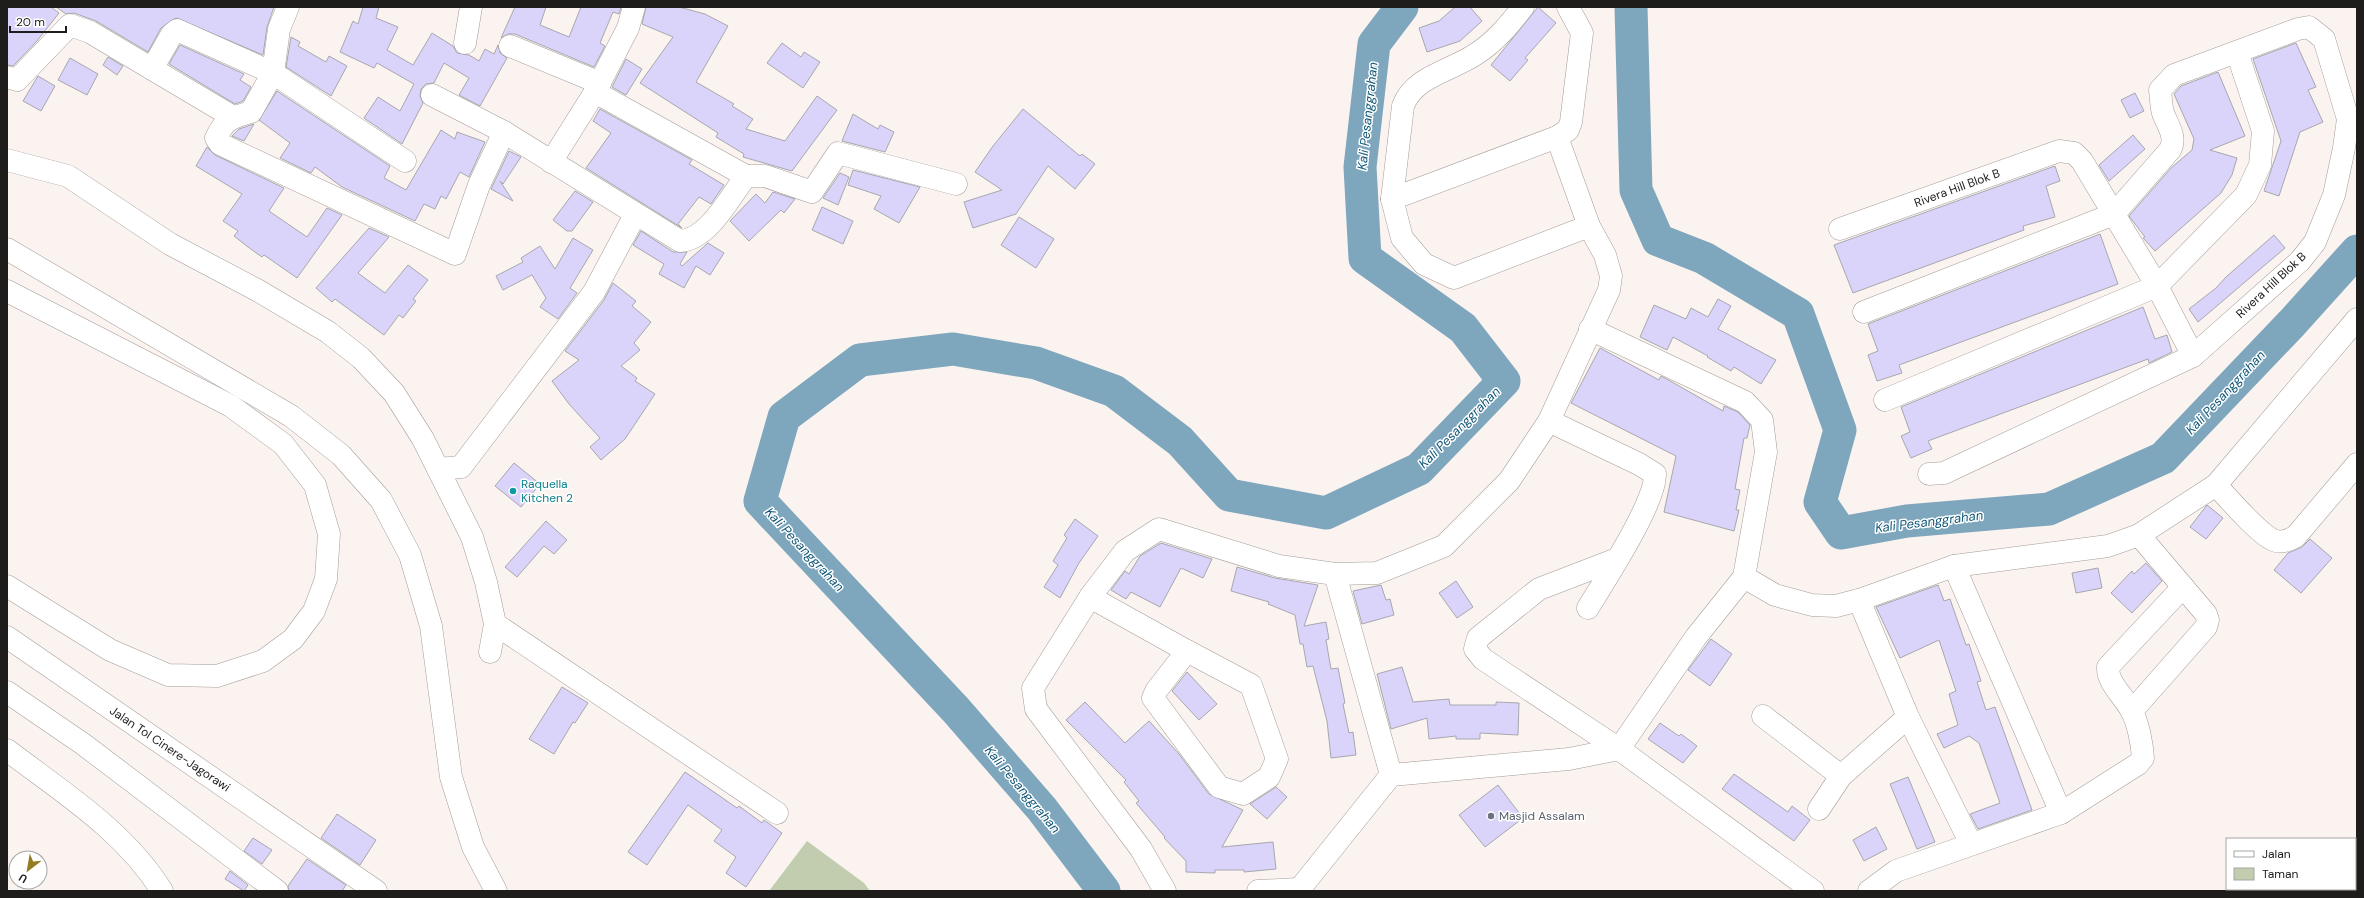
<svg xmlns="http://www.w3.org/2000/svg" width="2364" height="898" viewBox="0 0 2364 898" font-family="'DM Sans',sans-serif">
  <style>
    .green { fill: #c2cdaf }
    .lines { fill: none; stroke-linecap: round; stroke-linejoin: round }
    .river { stroke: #7ea6bd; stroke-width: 33 }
    .building { fill: #dad3fa; stroke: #a8a7ae }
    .minor-casing { stroke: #a49d99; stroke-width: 23 }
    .highway-casing { stroke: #a49d99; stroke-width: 23 }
    .minor { stroke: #fff; stroke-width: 22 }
    .highway { stroke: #fff; stroke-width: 22 }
    .culture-dot { fill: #0f9aa8; stroke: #fff; stroke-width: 1.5 }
    .worship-dot { fill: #6b7280; stroke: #fff; stroke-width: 1.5 }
    .labels { text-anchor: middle; stroke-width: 3; stroke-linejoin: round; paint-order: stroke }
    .street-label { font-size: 12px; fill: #1f1d1b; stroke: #fff }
    .culture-label { font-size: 12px; fill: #0d838f; stroke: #fff; text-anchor: start }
    .worship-label { font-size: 12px; fill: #5b616d; stroke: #fff; text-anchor: start }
    .water-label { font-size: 13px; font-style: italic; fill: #105778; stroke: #fff }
  </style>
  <rect width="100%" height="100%" fill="#fbf3ef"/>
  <polygon class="green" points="807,841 864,883 870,891 769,891"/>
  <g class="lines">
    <g class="river">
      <polyline points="1631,7 1636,190 1658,240 1704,258 1798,314 1840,430 1820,502 1841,533 1907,521 2049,509 2163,458 2292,323 2357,251"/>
      <polyline points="1104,891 1042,809 956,710 760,501 784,417 860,360 953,349 1036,363 1114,391 1180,441 1229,495 1326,513 1419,469 1504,381 1463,328 1365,258 1360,167 1374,44 1402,7"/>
    </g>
  </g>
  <g class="building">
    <polygon points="7,7 51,7 59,13 37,41 13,66 7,65"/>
    <polygon points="56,7 274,7 267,27 263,55 176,18 161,28 148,52 96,21 74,13 66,14"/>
    <polygon points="363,7 379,7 376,18 398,27 387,50 413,65 432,33 453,46 457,53 469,55 479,61 485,49 494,54 498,45 500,53 507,58 480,106 459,95 469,78 444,63 434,83 426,84 421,89 420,96 423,103 402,144 364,118 378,97 400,111 414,84 377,63 374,68 340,52 353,21 358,24"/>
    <polygon points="515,7 546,7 540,25 569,37 581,7 621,7 619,14 613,12 600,43 605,46 594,67 515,34 508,34 501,38"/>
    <polygon points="646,7 679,7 705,14 728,26 696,82 734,104 732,106 753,119 746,129 785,141 817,96 837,110 792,171 743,157 744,154 716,137 718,133 640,83 673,37 642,24"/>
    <polygon points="1455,7 1470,7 1482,21 1460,41 1427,52 1419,28 1439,21"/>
    <polygon points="1538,7 1556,23 1525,58 1528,60 1510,81 1491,65"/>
    <polygon points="291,37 300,42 298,46 326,62 329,56 347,66 331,96 286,67"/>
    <polygon points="782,43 801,57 804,52 820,62 803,88 767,63"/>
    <polygon points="2296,43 2316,87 2308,90 2323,122 2300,132 2279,196 2264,191 2281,141 2253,59"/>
    <polygon points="180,45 244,74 240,80 251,87 243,101 235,104 169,64"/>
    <polygon points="108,57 123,66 117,75 103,65"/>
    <polygon points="70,58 98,74 87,95 58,80"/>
    <polygon points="626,59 642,69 626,95 612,87"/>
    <polygon points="2218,72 2245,136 2210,150 2237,158 2232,175 2221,193 2155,251 2143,238 2145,237 2129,216 2171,168 2192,150 2194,139 2174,94 2181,86"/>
    <polygon points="38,76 55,86 41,111 23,101"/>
    <polygon points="277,91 390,166 384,178 406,190 441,130 455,139 457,132 485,142 469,177 460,172 446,199 441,196 435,209 424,204 415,221 342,187 315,167 311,173 280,158 290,143 259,120"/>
    <polygon points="2135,93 2144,111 2130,118 2121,100"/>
    <polygon points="600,109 692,160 689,164 724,185 711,204 699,197 678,224 682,228 586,168 611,133 593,121"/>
    <polygon points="1023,109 1080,156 1082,154 1095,164 1075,189 1048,166 1016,214 973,228 964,202 1002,190 975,172 993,146"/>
    <polygon points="853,114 878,129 880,125 894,132 885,152 842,141"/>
    <polygon points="254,124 244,141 232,136 239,129"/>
    <polygon points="2133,135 2145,149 2109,181 2099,165"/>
    <polygon points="207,147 215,155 284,188 269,211 307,237 327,208 342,215 297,278 264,255 262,257 248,247 234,236 238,231 223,221 242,194 196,166"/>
    <polygon points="509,151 521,157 503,184 500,181 513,201 491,189"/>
    <polygon points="2055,166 2060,181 2046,186 2055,217 2023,226 2024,230 1853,293 1834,245"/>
    <polygon points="853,170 920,187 899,223 874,209 881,196 848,185"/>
    <polygon points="840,173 849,177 838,205 823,198"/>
    <polygon points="575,191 593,202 572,231 567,231 553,220"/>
    <polygon points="773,192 795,199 784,213 781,210 749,241 730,221 756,194 765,203"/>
    <polygon points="822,207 853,221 843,244 812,230"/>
    <polygon points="1019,217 1054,239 1036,268 1001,245"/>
    <polygon points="369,228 389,237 358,273 385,293 408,265 428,280 413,299 416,301 403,318 399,315 384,335 335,299 332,302 316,288"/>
    <polygon points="641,231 673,252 687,252 680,264 682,266 708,243 724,253 710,275 696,266 684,288 659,274 664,264 633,245"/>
    <polygon points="2100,234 2118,284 1899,365 1902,373 1877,381 1868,355 1878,351 1868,324"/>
    <polygon points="2274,235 2285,248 2198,322 2189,309 2216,288 2226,277"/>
    <polygon points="573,238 593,250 570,288 577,293 558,319 540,307 546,298 532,275 503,290 496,276 523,262 521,258 540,246 555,269"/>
    <polygon points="613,283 636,301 632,306 651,322 634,343 640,350 621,366 637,378 635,381 655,394 625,439 601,460 590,447 600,438 569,404 552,381 579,360 565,351 604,300"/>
    <polygon points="1718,299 1731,306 1718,329 1776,360 1761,384 1734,367 1731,371 1707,357 1708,356 1673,337 1667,350 1640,337 1654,305 1686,319 1691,308 1708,317"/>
    <polygon points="2143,307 2155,339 2167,335 2172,352 2149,363 2148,359 1928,441 1932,449 1911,458 1901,436 1910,432 1901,407"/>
    <polygon points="1600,348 1659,380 1661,376 1672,382 1723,411 1724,406 1738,412 1750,425 1747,438 1744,438 1735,489 1740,490 1736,510 1739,510 1734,531 1664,512 1676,456 1571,403"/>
    <polygon points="514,463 540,484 521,507 495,486"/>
    <polygon points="2207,505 2223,518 2206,539 2190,527"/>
    <polygon points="1075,519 1098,536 1079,563 1060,598 1044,587 1058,565 1053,561 1067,538 1064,535"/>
    <polygon points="546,521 567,540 554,554 544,546 517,577 505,567"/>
    <polygon points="2310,539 2332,558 2301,593 2274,570 2288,553 2302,547"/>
    <polygon points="1161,543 1212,559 1203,578 1181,568 1160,607 1131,592 1126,599 1111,590 1125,571 1129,574 1140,556"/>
    <polygon points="2146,563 2162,581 2132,613 2111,593 2132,571 2134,574"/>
    <polygon points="1237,567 1275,578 1318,585 1304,626 1326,622 1329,639 1326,640 1331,669 1338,668 1345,703 1343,704 1349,733 1353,732 1356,755 1331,758 1327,721 1313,666 1307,667 1303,644 1300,644 1295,615 1268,604 1269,602 1231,591"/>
    <polygon points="2098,568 2102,588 2076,593 2072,573"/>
    <polygon points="1456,581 1473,607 1457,618 1439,593"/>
    <polygon points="1381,585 1386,600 1390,599 1394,615 1362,624 1353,591"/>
    <polygon points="1938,585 1944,601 1950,599 1966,645 1969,644 1981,681 1977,682 1986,710 1995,707 2032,810 1978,829 1970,814 2000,803 1979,743 1969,736 1944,748 1937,734 1958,725 1949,694 1956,691 1939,640 1900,658 1876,607"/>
    <polygon points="1711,639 1732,654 1710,686 1688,670"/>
    <polygon points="1402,667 1413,702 1449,699 1450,705 1496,705 1496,702 1519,703 1518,735 1480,733 1480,739 1456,739 1456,736 1429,739 1427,718 1391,729 1377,674"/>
    <polygon points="1187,672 1217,704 1199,720 1172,691"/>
    <polygon points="562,687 588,703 575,723 573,722 554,754 529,739"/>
    <polygon points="1085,702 1125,743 1149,721 1179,754 1209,794 1243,810 1222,847 1273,842 1276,869 1244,872 1244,870 1215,870 1215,873 1186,872 1186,861 1164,838 1165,837 1136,803 1139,801 1124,782 1126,780 1066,720"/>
    <polygon points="1660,723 1679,736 1681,734 1697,746 1683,763 1648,739"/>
    <polygon points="685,772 737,808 739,806 762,823 764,820 782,833 746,887 726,873 736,857 714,841 722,830 688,805 647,865 628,852"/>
    <polygon points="1734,774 1788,812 1792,806 1810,820 1794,841 1722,789"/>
    <polygon points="1908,777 1935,842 1917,849 1890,784"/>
    <polygon points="1498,785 1523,818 1485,847 1459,815"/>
    <polygon points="1276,787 1287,797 1267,819 1250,804"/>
    <polygon points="337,814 376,840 360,865 321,838"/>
    <polygon points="1876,827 1887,849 1864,861 1853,840"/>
    <polygon points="253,838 272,850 262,864 244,851"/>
    <polygon points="307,859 346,885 342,891 289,891 288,886"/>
    <polygon points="230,871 248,885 244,891 225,879"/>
  </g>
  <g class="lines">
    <defs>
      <g id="minor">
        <path d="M288 7 279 29 273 73 251 112C231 118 225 119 216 138L220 144 455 254 479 185 504 132"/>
        <polyline points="634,7 628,28 595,92 746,176"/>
        <path d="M1523 7C1509 25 1495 42 1476 54 1451 71 1414 76 1403 106L1392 199 1402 238 1424 264 1454 278 1589 226"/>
        <polyline points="465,43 471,7"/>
        <polyline points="510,46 600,83"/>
        <polyline points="152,69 172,34 177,30 273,73 405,161"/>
        <polyline points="7,77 17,80 70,25 90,32 233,117"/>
        <path d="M432 95 504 132 680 241C708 240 730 197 746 176H765L812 192 838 153 956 184"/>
        <polyline points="7,160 68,176 170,244 257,290 328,332 361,358 394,393 423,439 472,537 486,582 495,624"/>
        <polyline points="551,162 595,92"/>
        <polyline points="1392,199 1557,137 1568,130 1571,122 1582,33 1568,7"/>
        <polyline points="1840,229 2059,151 2074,153 2082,161 2157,286 2193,356"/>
        <path d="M1864 312 2114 214 2170 150C2177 137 2168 126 2163 113 2161 106 2161 98 2160 90L2174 75 2298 29 2309 27 2324 39 2348 119 2344 148 2334 195 2315 242 2300 261 2193 356 1944 473 1929 474"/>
        <polyline points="1885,400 2157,286 2246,195 2260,165 2263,131 2237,52"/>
        <path d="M1549 421 1639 464 1655 474C1656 502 1605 580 1588 608"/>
        <polyline points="438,469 461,467 594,292 635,215"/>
        <path d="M2216 485C2228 498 2261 537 2276 541 2283 543 2291 539 2296 536L2357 464"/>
        <polyline points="1617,559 1539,589 1478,638 1475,649 1483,659 1619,749 1813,891"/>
        <polyline points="1954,566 2061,813"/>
        <polyline points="1335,574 1391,775"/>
        <polyline points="1744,577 1775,595 1812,605 1836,606 1859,600 1954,566 2108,546 2139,535 2216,485 2357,319"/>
        <polyline points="1090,597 1187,651"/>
        <polyline points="1859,600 1908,717 1971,844"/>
        <polygon points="1187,651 1251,685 1277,759 1269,777 1243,794 1219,787 1153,698 1156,691"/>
        <polyline points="490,652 495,624 777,813"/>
        <polyline points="2132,711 2206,627 2208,620 2206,614 2139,535"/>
        <polyline points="1763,716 1841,776"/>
        <polyline points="1819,809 1841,776 1908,717"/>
        <polyline points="1165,891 1141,849 1036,709 1033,688 1090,597 1125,551 1159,529 1279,566 1335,574 1377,573 1444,546 1509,481 1549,421 1609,290 1611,276 1605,255 1589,226 1557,137"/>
        <polyline points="1258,891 1298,889"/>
        <polyline points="1298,891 1391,775 1569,759 1619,749 1696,637 1744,577 1766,452 1762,420 1745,402 1590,329"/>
        <path d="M1869 891 1896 871 2061 813 2138 764 2143 758C2142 743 2138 722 2131 710 2124 696 2107 683 2108 667L2183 587"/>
      </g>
      <g id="highway">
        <polyline points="7,249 291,416 341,455 381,500 410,555 431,626 451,777 473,847 496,891"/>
        <polyline points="7,291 231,406 283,444 315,485 329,534 326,579 314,611 293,639 263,661 217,676 168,675 110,650 7,586"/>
        <polyline points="7,637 376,891"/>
        <polyline points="7,692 83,744 277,891"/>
        <path d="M7 750C62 792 125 831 162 891"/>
      </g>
    </defs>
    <use href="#minor" class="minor-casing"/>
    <use href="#highway" class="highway-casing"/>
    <use href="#minor" class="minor"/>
    <use href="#highway" class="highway"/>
  </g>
  <circle class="culture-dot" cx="513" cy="491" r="4"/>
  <circle class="worship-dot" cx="1491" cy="816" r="4"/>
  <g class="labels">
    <g class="street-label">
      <text transform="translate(1957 188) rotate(-20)" y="4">Rivera Hill Blok B</text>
      <text transform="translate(2271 285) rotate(-43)" y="4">Rivera Hill Blok B</text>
      <text transform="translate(170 749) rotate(34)" y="4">Jalan Tol Cinere-Jagorawi</text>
    </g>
    <g class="culture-label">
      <text x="521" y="488">Raquella<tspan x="521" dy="14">Kitchen 2</tspan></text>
    </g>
    <g class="worship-label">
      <text x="1499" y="820">Masjid Assalam</text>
    </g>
    <g class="water-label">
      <text transform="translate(1367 116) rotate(-84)" y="5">Kali Pesanggrahan</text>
      <text transform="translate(2225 392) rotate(-47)" y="5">Kali Pesanggrahan</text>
      <text transform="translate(1459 427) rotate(-45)" y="5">Kali Pesanggrahan</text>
      <text transform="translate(1929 521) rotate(-7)" y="5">Kali Pesanggrahan</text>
      <text transform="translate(805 549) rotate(47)" y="5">Kali Pesanggrahan</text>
      <text transform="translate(1023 789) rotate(50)" y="5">Kali Pesanggrahan</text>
    </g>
  </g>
  <rect width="2364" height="898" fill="none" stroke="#1f1d1b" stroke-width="16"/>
  <rect x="2226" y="838" width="130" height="52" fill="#ffffff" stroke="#a5a5a4"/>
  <rect x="2234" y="851" width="20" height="6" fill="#ffffff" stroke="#a5a5a4"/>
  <text x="2262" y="858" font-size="12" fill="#1f1d1b">Jalan</text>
  <rect x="2234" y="868" width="20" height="12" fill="#c2cdaf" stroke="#a5a5a4"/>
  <text x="2262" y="878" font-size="12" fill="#1f1d1b">Taman</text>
  <g transform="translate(28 870) rotate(211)"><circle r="19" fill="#ffffff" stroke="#a5a5a4"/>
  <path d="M0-3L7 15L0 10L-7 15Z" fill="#927d23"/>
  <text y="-6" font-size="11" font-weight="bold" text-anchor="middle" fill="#1f1d1b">U</text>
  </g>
  <path d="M10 26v6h56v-6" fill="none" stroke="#1f1d1b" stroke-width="2"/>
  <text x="16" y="26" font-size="12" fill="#1f1d1b" stroke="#ffffff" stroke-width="3" paint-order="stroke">20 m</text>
</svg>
